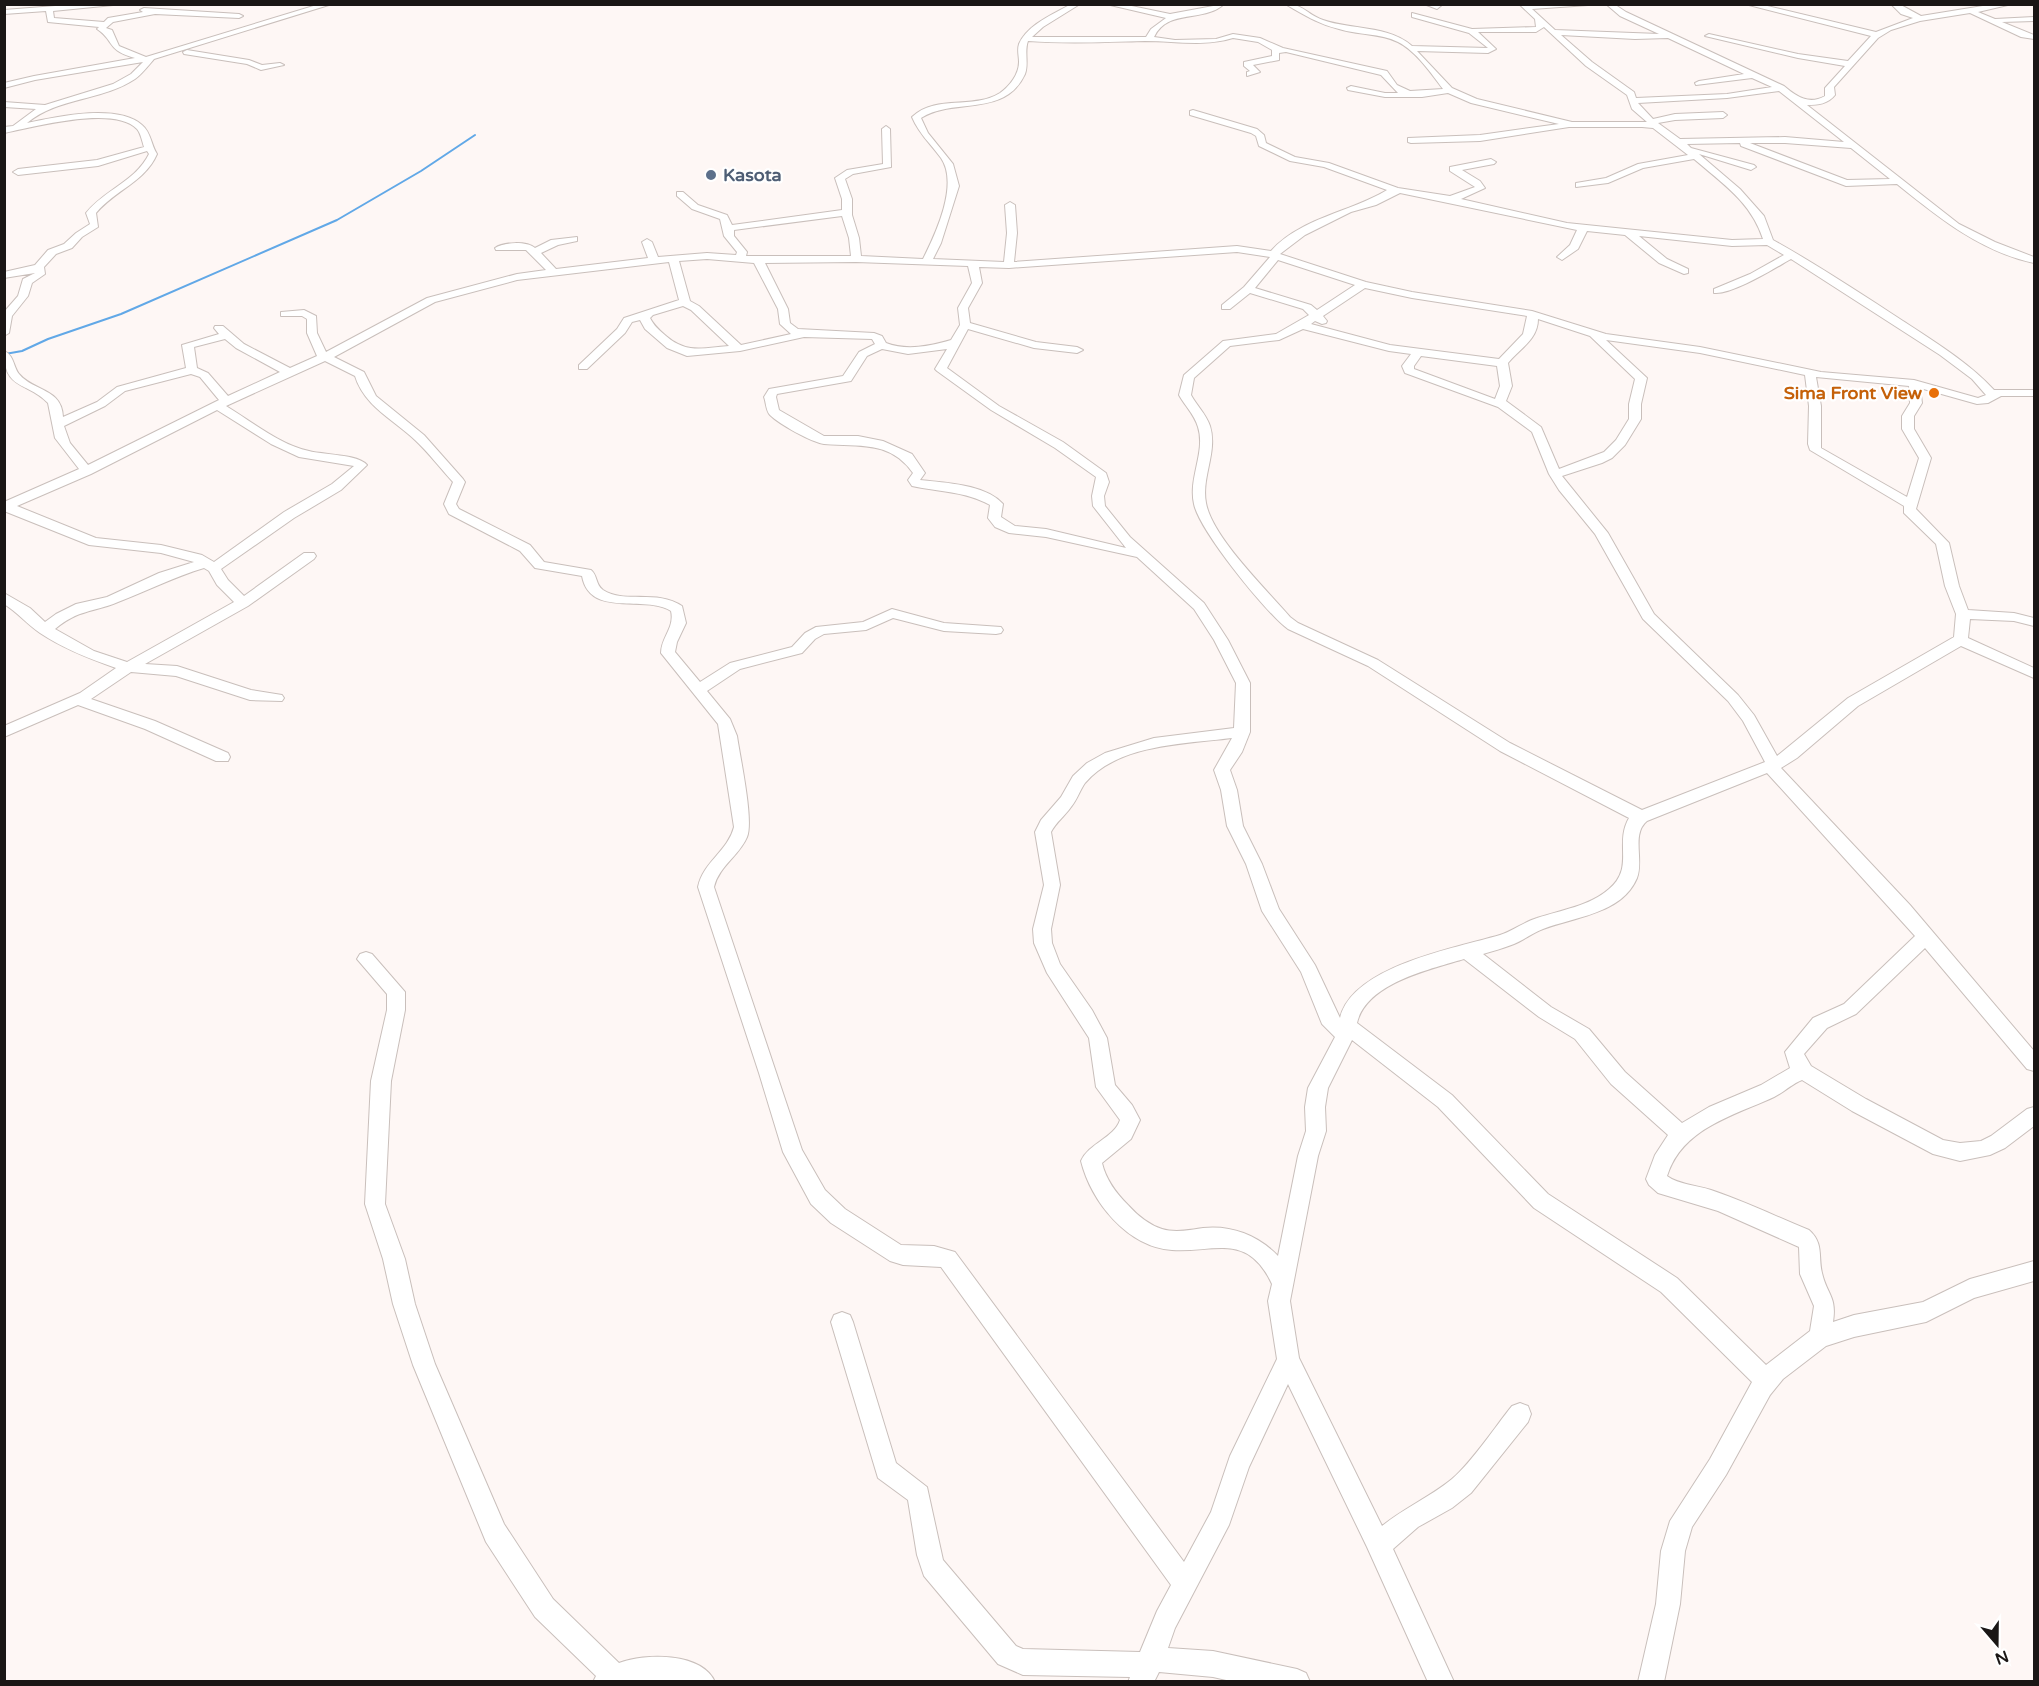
<svg xmlns="http://www.w3.org/2000/svg" width="2039" height="1686" viewBox="0 0 2039 1686" font-family="'Varela Round',sans-serif">
  <style>
    .lines { fill: none; stroke-linecap: round; stroke-linejoin: round }
    .stream { stroke: #61a8e7; stroke-width: 2 }
    .minor-casing { stroke: #c9bfbb; stroke-width: 2 }
    .minor { fill: #fff; fill-rule: evenodd }
    .service-dot { fill: #5c6f8a; stroke: #fff; stroke-width: 2 }
    .food-dot { fill: #e8710a; stroke: #fff; stroke-width: 2 }
    .labels { text-anchor: middle; stroke-width: 4.5; stroke-linejoin: round; paint-order: stroke }
    .far-service-label { font-size: 18px; font-weight: bold; fill: #4e5e75; stroke: #fff; text-anchor: start }
    .far-food-label { font-size: 18px; font-weight: bold; fill: #c56008; stroke: #fff; text-anchor: end }
  </style>
  <rect width="100%" height="100%" fill="#fef7f5"/>
  <g class="lines">
    <polyline class="stream" points="5,354 22,351 48,339 121,314 337,220 421,171 475,135"/>
    <defs>
      <g id="minor">
        <path d="M81 4H123L53 11 54 18 104 22 108 18 143 12 140 10 144 8 239 14 243 16 239 18 155 14 113 22 106 28 112 30 119 46 146 57 320 4H332L154 59C148 66 142 74 135 79 102 101 58 97 27 123 56 117 117 103 142 125 151 132 151 145 157 154 145 182 115 190 96 213L98 227 82 237 72 248 56 254 44 267 45 274 32 283 28 296 12 316 9 333 4 336V312L18 296 23 279 35 273 4 278V272L35 265 48 250 64 244 76 233 90 224 86 213C104 190 136 181 149 154L147 151 98 166 18 175 13 172 18 169 97 160 144 147C142 141 141 134 137 129 114 105 34 127 4 133V127L13 126 36 109 4 107V102L45 105 113 84 131 74 143 62 35 80 4 88V83L34 76 135 58C106 50 115 41 97 29L99 27 48 22 46 11 4 14V10Z"/>
        <path d="M1071 4H1080L1043 27 1032 37H1146L1151 29 1166 18 1106 4H1122L1170 14 1224 4C1204 23 1168 8 1154 37L1175 40 1216 39 1233 34 1260 38 1283 48 1387 71 1397 85 1410 91 1443 89C1431 73 1416 51 1398 42 1380 33 1358 35 1339 29 1318 24 1303 14 1285 4 1304 4 1306 14 1323 20 1351 30 1389 25 1412 46L1488 48 1469 33 1412 17V13L1472 29 1536 27 1535 19 1519 4H1602L1532 9 1555 30 1659 34 1620 16 1606 4H1614L1626 12 1784 86C1797 97 1809 105 1825 96V88L1845 66 1798 58 1705 36 1709 34 1798 54 1848 61 1871 36 1745 4H1759L1876 32 1913 18 1901 14 1891 4H1899L1921 16 1995 4H2012L1978 12 1995 19 2034 17V21L2002 22 2034 35V39L2021 37 1970 13 1920 21 1891 30 1878 38 1834 87 1835 95C1828 104 1818 105 1807 105L1959 224 1995 242 2034 257V263C1981 252 1938 217 1897 184L1846 186 1741 146 1740 143 1687 144 1691 148 1754 165 1756 167 1751 170 1699 154 1740 189 1764 216 1773 240C1818 265 1860 293 1903 321 1935 342 1968 362 1994 390H2034V396H2001L1988 403 1977 404 1920 388 1922 403 1914 416V429L1931 458 1916 509 1949 543 1959 586 1968 610 2014 613 2034 618V626L2014 621 1970 619 1968 638 2034 668V678L1961 646 1858 706 1797 758 1781 768 1910 905 2034 1051V1071L2027 1069 1925 948 1856 1014 1827 1028 1804 1054 1811 1066 1866 1099 1943 1140 1960 1143 1981 1141 1991 1136 2027 1109 2034 1107V1126L2005 1148 1990 1155 1960 1161 1933 1154 1852 1111 1802 1080C1792 1084 1784 1092 1774 1097 1733 1116 1682 1128 1667 1176 1679 1185 1697 1185 1711 1190 1744 1201 1777 1217 1809 1230 1824 1243 1818 1257 1822 1273 1827 1295 1837 1296 1833 1322L1854 1315 1923 1302 1970 1279 2034 1261V1281L1974 1298 1926 1322 1854 1337 1826 1346 1783 1379 1770 1395 1726 1475 1692 1527 1685 1551 1680 1604 1664 1682H1638L1656 1604 1661 1551 1670 1521 1710 1459 1752 1382 1661 1292 1534 1208 1438 1107 1352 1040 1328 1088 1325 1107 1326 1131 1318 1156 1290 1301 1299 1358 1382 1526C1404 1508 1430 1497 1452 1479 1472 1462 1495 1427 1512 1406L1520 1403 1528 1406 1531 1414 1528 1422 1471 1493 1452 1508 1418 1527 1393 1549 1454 1682H1428L1367 1547 1288 1384 1249 1467 1229 1525 1175 1628 1168 1648 1213 1651 1297 1669 1306 1673 1310 1682H1235L1213 1677 1159 1672 1154 1682H1128L1130 1677 1023 1675 998 1664 924 1576 917 1555 908 1500 878 1478 831 1322 834 1315 842 1312 850 1315 853 1322 896 1463 927 1487 943 1560 1016 1646 1023 1649 1140 1652 1157 1611 1171 1585 941 1267 903 1265 890 1261 831 1223 811 1204 783 1152 759 1073 698 887C703 862 728 851 734 827L718 724 661 653C661 637 675 628 671 611 645 594 590 619 582 576L535 568 520 551 449 514 444 504 453 482C440 468 429 453 415 440 394 420 364 406 355 376L325 361 226 406C251 421 280 445 309 451 323 455 358 454 367 465L341 490 294 518 221 569 228 580 244 596 304 553H314L316 556 314 559 248 606 145 664 177 666 251 690 282 695 284 698 282 701 250 700 176 676 131 672 91 699 155 721 228 753 230 757 228 761H216L145 729 78 705 4 737V726L80 693 116 668C90 659 64 649 40 633 28 625 17 612 4 604V593L30 608 45 622 56 614 76 604 107 597 159 573 194 562 161 553 89 545 4 511V502L79 469 55 438 48 403C27 381 4 391 4 351 14 355 13 366 19 374 34 392 62 388 63 417L97 402 117 387 186 368 182 345 219 334 214 328 215 326H223L244 344 290 368 317 356 307 333V319L302 316H281V312L304 310 316 316 317 333 326 352 427 298 517 274 546 270 526 250H496L495 248C503 242 527 241 535 248L551 240 577 237V241L558 245 541 253 556 269 648 258 642 242 647 239 652 242 658 257 707 253 736 255 737 252 724 236 720 219 692 209 677 196V192H683L698 205 727 215 732 225 842 210V199L835 178 847 170 883 164 882 129 886 126 890 129 891 167 853 174 845 179 852 199V215L859 238 861 256 923 259C936 233 959 184 941 158 931 144 919 134 912 117 936 94 973 110 1000 93 1010 86 1019 74 1019 62 1019 56 1017 50 1019 44 1028 24 1054 14 1071 4ZM1544 27 1586 66 1627 95 1632 109 1647 122H1572L1477 99 1452 88 1417 51 1488 53 1496 49 1478 32H1536ZM1561 35 1635 39 1668 38 1744 74 1699 81 1695 83 1696 85 1752 78 1772 87 1727 94 1636 98 1634 92 1592 62ZM1233 38 1258 42 1272 50V56L1244 62V66L1250 71 1247 72V76L1260 72 1253 65 1279 60V53L1286 52 1381 75 1398 93H1385L1351 86 1347 88 1348 90 1385 97H1422L1448 93 1471 103 1559 124 1480 135 1408 138V142L1411 143 1480 141 1569 127H1642L1653 128 1688 155 1638 164 1606 178 1576 183V187L1608 183 1643 168 1694 159C1723 184 1751 202 1763 239L1732 240 1567 223 1461 199 1485 188 1480 181 1462 170 1494 164 1496 162 1491 159 1450 167V171L1475 187 1450 196 1398 188 1329 163 1295 157 1266 143 1264 135 1257 129 1193 110 1190 111V115L1251 133 1256 136 1259 146 1290 161 1324 167 1387 190C1351 212 1300 218 1271 251L1237 246 1014 262 1017 233 1015 205 1010 202 1005 205 1007 233 1004 262 933 259 941 243 959 186 953 164 928 133 921 118C954 97 1005 118 1025 74 1029 63 1024 52 1028 41 1067 44 1106 42 1145 41 1176 41 1203 47 1233 38ZM1779 91 1844 142 1785 137 1680 139 1658 123 1675 120 1723 118 1727 115 1723 112 1675 114 1653 119 1638 103 1727 98ZM1750 143H1785L1851 148 1890 179 1847 180ZM1400 193 1577 230 1570 245 1557 257 1562 260 1578 249 1587 231 1625 235 1659 263 1684 274 1688 273V269L1667 259 1639 236 1732 246 1767 245 1784 255 1750 274 1714 289V293C1732 295 1775 268 1791 259L1940 355 1972 379 1986 395 1978 398 1914 380 1821 372 1700 347 1606 334 1532 311 1412 292 1366 282 1280 254 1305 235 1351 212 1376 205ZM842 216 849 238 851 256H746L747 252 734 236V230ZM1237 252 1270 257 1244 287 1222 305V309H1230L1250 293 1303 309 1309 315 1276 334 1223 341 1184 375 1179 395C1185 406 1194 414 1198 427 1206 452 1188 478 1194 504 1199 530 1266 613 1288 629L1368 666 1500 751 1629 818C1614 844 1635 867 1609 889 1590 906 1561 910 1537 918 1524 922 1513 931 1500 935 1456 948 1352 966 1340 1018L1315 965 1279 909 1262 864 1243 826 1237 790 1230 770 1242 752 1250 732V683L1228 640 1204 603 1130 537 1105 506 1104 496 1109 482 1106 473 1063 442 999 406 947 368 968 329 1034 348 1077 353 1083 350 1077 347 1036 342 970 323 968 308 982 283 979 267 1009 268ZM707 259 754 263 778 309 780 324 791 334 741 345 699 306 690 301 679 261ZM1278 260 1355 285 1317 310 1311 305 1255 288ZM669 262 679 300 624 318 617 329 579 365V369H587L625 333 632 322 640 320 645 329 667 348 687 356 740 351 804 337 872 339 875 344 859 352 843 376 769 389 764 397C766 402 766 411 770 415 779 424 811 442 824 444 858 447 890 440 913 473L908 480 912 486C939 492 965 491 990 505L988 518 995 527 1009 533 1046 537 1137 557 1194 609 1214 640 1236 683 1234 728 1154 738 1105 753 1087 763 1073 776 1061 797 1041 820 1035 832 1044 885 1033 929 1034 943 1047 973 1089 1038 1096 1087 1120 1120C1114 1138 1089 1143 1081 1161 1091 1201 1127 1247 1172 1250 1214 1253 1247 1231 1272 1284L1268 1301 1277 1359 1230 1456 1211 1512 1184 1562 955 1252 934 1246 901 1245 845 1209 825 1190 802 1150 714 887C719 866 739 856 747 837 754 821 740 757 737 736L730 719 707 691 740 669 802 653 815 639 824 634 866 630 893 618 944 631 996 634 1001 633 1003 630 1001 627 944 623 892 609 863 622 816 627 805 633 792 647 730 663 700 682 675 652 677 642 686 623 682 606C657 589 624 604 603 590 595 584 598 576 591 570L544 562 530 545 459 509 456 504 465 482 463 479 424 435 376 396 364 372 334 357 435 302 517 280ZM856 262 968 266 972 283 958 308 960 325 951 340C930 346 907 351 886 343L882 336 874 333 798 329 790 323 788 309 765 263ZM1365 288 1412 298 1527 316 1523 334 1499 359 1390 345 1311 324 1315 321 1322 324 1326 323 1327 321 1323 316ZM683 306 691 310 729 346C703 348 687 354 666 336 659 330 654 326 650 318L653 315ZM1538 319 1590 336 1635 379 1629 404V419L1616 440 1604 452 1559 469 1541 427 1506 401 1512 386 1508 363C1519 349 1538 340 1538 319ZM1303 329 1389 351 1411 354 1402 366 1405 373 1498 407 1532 432 1549 474 1559 490 1595 534 1643 619 1728 701 1743 721 1765 762 1642 810 1510 743 1378 660 1298 623 1290 617C1267 590 1212 537 1206 503 1201 477 1218 452 1210 426 1206 414 1197 406 1191 395L1194 378 1230 346 1279 340ZM225 339 236 348 280 372 228 396 208 373 197 368 194 347ZM1606 340 1700 353 1805 375 1809 406 1808 444 1810 450 1904 506V513L1936 544 1945 586 1956 614 1954 637 1848 698 1777 756 1754 715 1738 695 1654 614 1608 533 1562 476 1602 463 1612 458 1625 445 1641 419V404L1647 378ZM882 349 908 354 947 349 935 369 937 371 991 410 1055 448 1096 477 1092 496 1093 506 1126 548 1046 529 1015 526 1001 517 1003 504C985 484 946 483 920 480L925 473 912 454 883 441 858 436H824L779 410 776 397 777 394 851 381 867 356ZM1421 356 1497 366 1500 386 1495 399 1414 369V366ZM191 374 200 377 219 400 88 465 70 443 64 426 105 406 125 391ZM1816 377 1909 386 1910 403 1902 416V429L1919 458 1907 497 1821 448V406ZM217 410 271 444 299 457 354 466 332 484 284 512 214 562 202 555 161 545 96 538 17 506 91 474ZM204 568 209 571 217 585 234 602 127 662 94 651 55 629C79 609 92 613 118 602 147 591 174 577 204 568ZM1232 738 1214 770 1221 790 1227 826 1246 864 1262 911 1301 972 1322 1024 1335 1037 1308 1088 1305 1107 1306 1131 1298 1156 1278 1256C1258 1235 1231 1225 1203 1228 1190 1230 1175 1233 1162 1229 1149 1225 1137 1215 1128 1205 1116 1193 1106 1180 1102 1163L1131 1139 1140 1120 1132 1105 1115 1085 1107 1038 1092 1010 1060 964 1052 943 1051 929 1060 885 1051 832C1056 822 1065 816 1071 807 1077 800 1080 790 1085 783 1118 744 1185 744 1232 738ZM1767 773 1915 936 1844 1004 1813 1018 1785 1052 1790 1068 1761 1085 1709 1107 1682 1123 1625 1072 1589 1029 1551 1007 1483 954C1493 951 1504 948 1514 944 1524 940 1532 933 1543 929 1574 917 1622 914 1637 878 1644 860 1631 834 1647 821ZM1464 959 1539 1017 1575 1039 1611 1084 1668 1135 1655 1155 1646 1179 1649 1185 1658 1193 1718 1211 1799 1247 1800 1274 1814 1306 1810 1331 1766 1365 1677 1278 1548 1194 1452 1095 1357 1023C1366 983 1431 969 1464 959Z"/>
        <polygon points="1424,4 1443,4 1437,9"/>
        <polygon points="187,50 249,60 262,65 280,63 284,65 261,70 247,64 184,54 183,52"/>
        <path d="M366 952 372 954 405 992V1010L391 1081 385 1204 405 1259 415 1304 435 1364 504 1524 553 1599 619 1663C644 1653 702 1652 715 1682H593L596 1676 535 1617 486 1542 413 1365 393 1304 383 1259 365 1204 371 1081 387 1010V994L357 959 360 954Z"/>
      </g>
    </defs>
    <use href="#minor" class="minor-casing"/>
    <use href="#minor" class="minor"/>
  </g>
  <circle class="service-dot" cx="711" cy="175" r="6"/>
  <circle class="food-dot" cx="1934" cy="393" r="6"/>
  <g class="labels">
    <g class="far-service-label">
      <text x="723" y="181">Kasota</text>
    </g>
    <g class="far-food-label">
      <text x="1922" y="399">Sima Front View</text>
    </g>
  </g>
  <rect width="2039" height="1686" fill="none" stroke="#1a1615" stroke-width="12"/>
  <g transform="translate(1997 1644) rotate(160)" stroke="#ffffff" stroke-width="4.5" paint-order="stroke">
  <path d="M0-4.5L10 22L0 15L-10 22Z" fill="#1a1615"/>
  <text y="-9" font-size="16" font-weight="bold" text-anchor="middle" fill="#1a1615">N</text>
  </g>
</svg>
